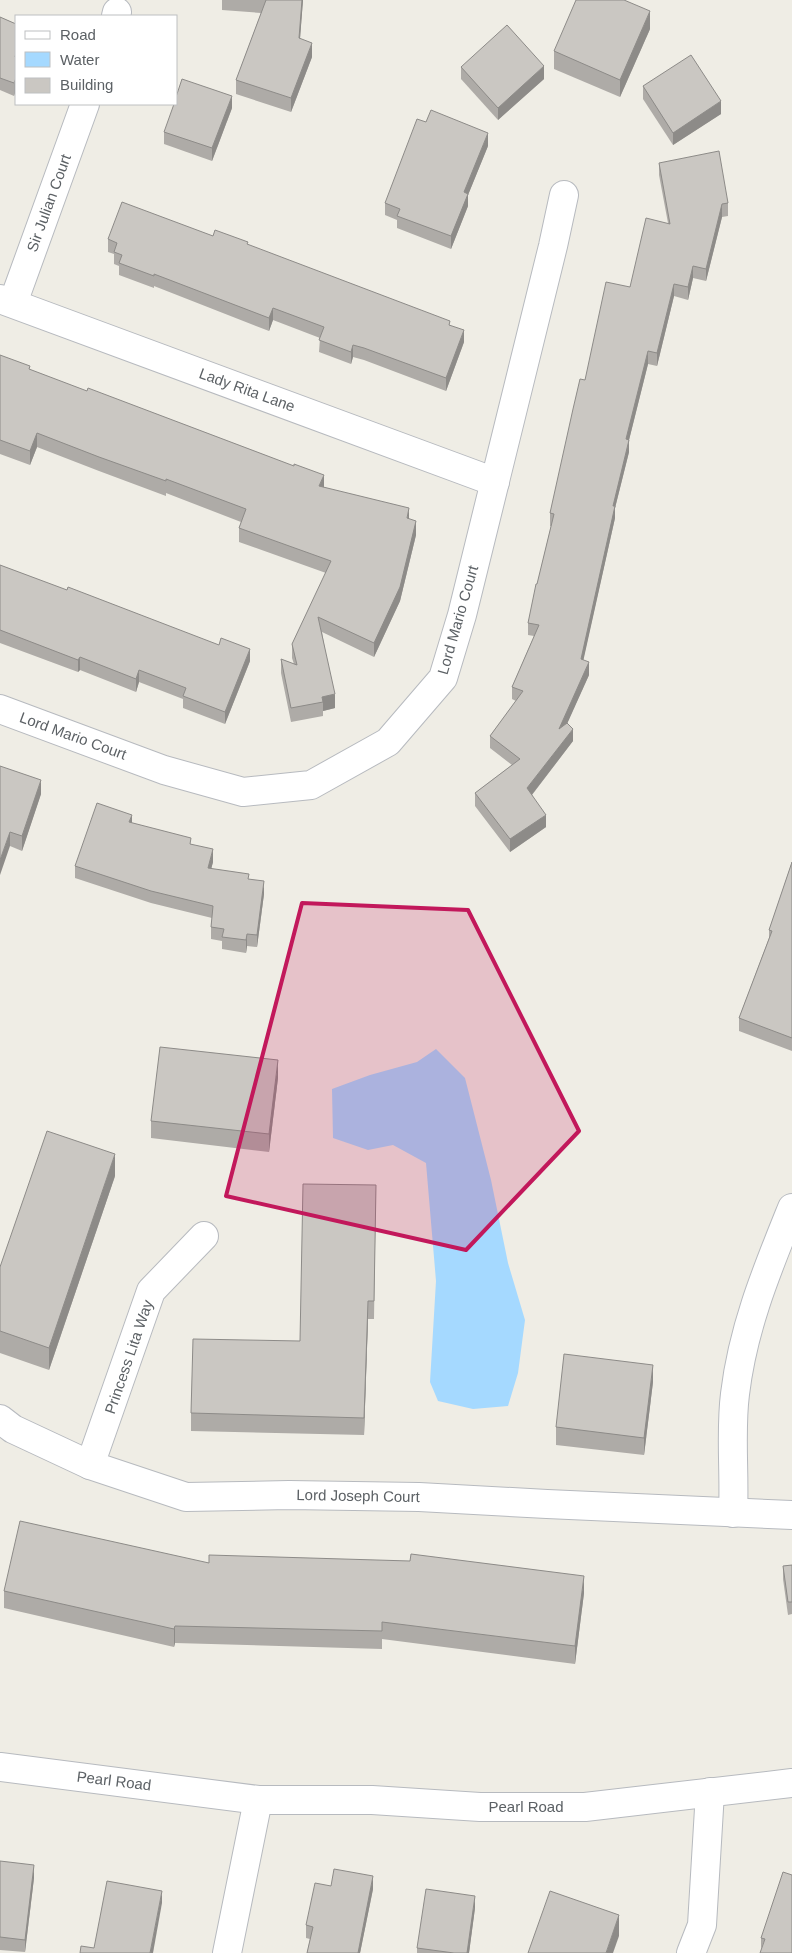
<svg xmlns="http://www.w3.org/2000/svg" width="792" height="1953" viewBox="0 0 792 1953" font-family="Arial,sans-serif">
  <style>
    .water { fill: #a5d9ff }
    .lines { fill: none; stroke-linecap: round; stroke-linejoin: round }
    .street-casing { stroke: #b7babf; stroke-width: 30 }
    .street { stroke: #fff; stroke-width: 28 }
    .wall { fill: #aeaba7 }
    .shaded-wall { fill: #8d8b88 }
    .building { fill: #cac7c2; stroke: #8d8b88 }
    .marked { fill: #c2185b; fill-opacity: 0.2; stroke: #c2185b; stroke-width: 4; stroke-linejoin: round }
    .labels { text-anchor: middle; stroke-width: 4; stroke-linejoin: round; paint-order: stroke }
    .street-label { font-size: 15px; fill: #5c6165; stroke: #fff }
  </style>
  <rect width="100%" height="100%" fill="#efede5"/>
  <polygon class="water" points="436,1049 465,1078 491,1180 508,1263 525,1320 518,1373 508,1406 473,1409 438,1401 430,1382 436,1281 426,1163 393,1145 368,1150 333,1138 332,1089 370,1075 417,1062"/>
  <g class="lines">
    <defs>
      <g id="street">
        <polyline points="116,16 117,12"/>
        <polyline points="0,299 495,482"/>
        <polyline points="13,303 85,104"/>
        <polyline points="0,709 164,770 243,792 311,785 388,742 443,678 462,615 553,246 564,195"/>
        <polyline points="0,1419 13,1429 90,1465 186,1497 289,1495 419,1497 547,1504 792,1515"/>
        <polyline points="90,1465 151,1291 204,1236"/>
        <path d="M733 1513C735 1473 730 1433 735 1394 743 1327 767 1270 792 1208"/>
        <polyline points="0,1767 258,1800"/>
        <polyline points="227,1953 258,1800 372,1800 480,1807 585,1807 792,1783"/>
        <polyline points="691,1953 702,1925 710,1792"/>
      </g>
    </defs>
    <use href="#street" class="street-casing"/>
    <use href="#street" class="street"/>
  </g>
  <g class="wall">
    <polygon points="222,0 303,0 300,38 312,57 291,112 236,94 236,80 261,13 222,10"/>
    <polygon points="0,17 16,24 16,90 14,96 0,90"/>
    <polygon points="650,29 620,97 554,69 554,51"/>
    <polygon points="461,67 544,79 498,120 461,79"/>
    <polygon points="643,86 721,114 673,145 643,99"/>
    <polygon points="232,108 212,161 164,144 164,132"/>
    <polygon points="488,146 468,195 468,206 451,249 397,228 397,220 385,215 385,203"/>
    <polygon points="659,163 728,203 728,216 722,217 706,281 693,278 688,300 674,296 657,366 648,364 629,440 629,452 615,508 615,518 583,660 589,675 567,723 573,741 532,795 546,827 510,852 475,806 475,793 512,765 490,748 490,736 516,701 512,699 512,687 534,636 528,635 528,623 551,526 550,526 550,513 585,380 630,287 668,223 659,175"/>
    <polygon points="213,236 248,245 450,325 464,342 446,391 364,360 353,357 351,364 319,352 320,338 273,320 269,331 154,286 154,288 119,275 119,266 114,264 114,254 108,252 108,239"/>
    <polygon points="0,355 30,370 324,487 409,519 416,535 400,601 374,657 322,632 335,708 323,711 323,716 291,722 281,673 281,659 294,664 292,658 292,644 326,573 239,542 239,528 241,522 166,493 166,496 99,471 37,447 30,465 0,454"/>
    <polygon points="0,565 250,661 225,724 183,708 183,699 139,682 136,692 80,670 78,672 0,643"/>
    <polygon points="0,766 41,794 22,851 10,846"/>
    <polygon points="132,823 191,844 213,862 211,869 249,880 264,894 257,947 247,946 246,953 222,949 222,941 211,939 211,927 212,918 151,903 75,878 75,866"/>
    <polygon points="792,862 792,1051 739,1031 739,1018 769,938 769,930"/>
    <polygon points="278,1078 269,1152 151,1138 151,1121"/>
    <polygon points="115,1176 49,1370 0,1353 0,1267"/>
    <polygon points="376,1185 374,1319 368,1319 364,1435 191,1431 191,1413 300,1341"/>
    <polygon points="653,1382 644,1455 556,1445 556,1427"/>
    <polygon points="209,1563 584,1593 575,1664 382,1639 382,1649 175,1643 174,1647 4,1608 4,1591"/>
    <polygon points="792,1565 792,1614 788,1615 783,1579 783,1566"/>
    <polygon points="0,1861 34,1878 25,1952 0,1950"/>
    <polygon points="792,1875 761,1949 761,1938"/>
    <polygon points="331,1886 373,1889 360,1953 307,1953 310,1939 306,1938 306,1925"/>
    <polygon points="475,1908 469,1953 417,1953 417,1948"/>
  </g>
  <g class="shaded-wall">
    <polygon points="302,0 303,0 299,52 299,38"/>
    <polygon points="650,11 650,29 620,97 620,80"/>
    <polygon points="312,43 312,57 291,112 291,98"/>
    <polygon points="544,66 544,79 498,120 498,108"/>
    <polygon points="16,78 16,90 14,96 14,83"/>
    <polygon points="232,96 232,108 212,161 212,148"/>
    <polygon points="721,101 721,114 673,145 673,133"/>
    <polygon points="488,133 488,146 468,195 468,206 451,249 451,236 464,192"/>
    <polygon points="722,204 722,217 706,281 706,269"/>
    <polygon points="693,266 693,278 688,300 688,287"/>
    <polygon points="674,284 674,296 657,366 657,353"/>
    <polygon points="273,308 273,320 269,331 269,318"/>
    <polygon points="464,330 464,342 446,391 446,378"/>
    <polygon points="353,345 353,357 351,364 351,352"/>
    <polygon points="648,351 648,364 626,452 626,439"/>
    <polygon points="37,433 37,447 30,465 30,451"/>
    <polygon points="629,440 629,452 615,508 615,518 581,671 581,659 613,506"/>
    <polygon points="324,475 324,489 319,486"/>
    <polygon points="409,508 409,522 407,518"/>
    <polygon points="416,521 416,535 400,601 374,657 374,643"/>
    <polygon points="250,649 250,661 225,724 225,712"/>
    <polygon points="80,657 80,670 78,672 78,660"/>
    <polygon points="589,662 589,675 559,742 559,729"/>
    <polygon points="139,670 139,682 136,692 136,679"/>
    <polygon points="335,694 335,708 323,711 323,702 322,697"/>
    <polygon points="573,729 573,741 527,801 527,788"/>
    <polygon points="41,780 41,794 22,851 22,836"/>
    <polygon points="132,815 132,828 129,822"/>
    <polygon points="546,815 546,827 510,852 510,839"/>
    <polygon points="10,832 10,846 0,875 0,860"/>
    <polygon points="213,849 213,862 208,881 208,868"/>
    <polygon points="264,881 264,894 257,947 257,935"/>
    <polygon points="247,934 247,946 246,953 246,940"/>
    <polygon points="278,1060 278,1078 269,1152 269,1134"/>
    <polygon points="115,1154 115,1176 49,1370 49,1348"/>
    <polygon points="368,1301 368,1319 364,1435 364,1418"/>
    <polygon points="653,1365 653,1382 644,1455 644,1438"/>
    <polygon points="584,1576 584,1593 575,1664 575,1646"/>
    <polygon points="175,1626 175,1643 174,1647 174,1629"/>
    <polygon points="34,1865 34,1878 25,1952 25,1940"/>
    <polygon points="373,1876 373,1889 360,1953 358,1953"/>
    <polygon points="162,1891 162,1903 153,1953 150,1953"/>
    <polygon points="475,1896 475,1908 469,1953 467,1953"/>
    <polygon points="619,1915 619,1936 613,1953 606,1953"/>
  </g>
  <g class="building">
    <polygon points="266,0 302,0 299,38 312,43 291,98 236,80"/>
    <polygon points="576,0 624,0 650,11 620,80 554,51"/>
    <polygon points="0,17 16,24 16,53 15,57 16,58 16,78 14,83 0,78"/>
    <polygon points="507,25 544,66 498,108 461,67"/>
    <polygon points="691,55 721,101 673,133 643,86"/>
    <polygon points="182,79 232,96 212,148 164,132 174,104 176,104 176,97"/>
    <polygon points="431,110 488,133 464,192 468,194 451,236 397,216 400,209 385,203 417,119 426,122"/>
    <polygon points="719,151 728,203 722,204 706,269 693,266 688,287 674,284 657,353 648,351 626,439 629,440 613,506 615,506 581,659 589,662 559,729 567,723 573,729 527,788 546,815 510,839 475,793 520,759 490,736 523,691 512,687 539,625 528,623 536,584 537,584 554,514 550,513 573,409 580,379 585,380 606,282 630,287 646,218 670,224 659,163"/>
    <polygon points="122,202 213,236 215,230 248,242 247,244 450,321 449,325 464,330 446,378 364,348 353,345 351,352 319,340 324,327 273,308 269,318 154,274 154,276 119,263 122,255 114,252 117,243 108,239"/>
    <polygon points="0,355 30,366 29,369 87,391 88,388 294,466 294,464 324,475 319,486 409,508 407,518 416,521 400,587 374,643 318,617 335,694 322,697 323,702 291,708 281,659 297,665 292,644 331,561 239,528 246,509 166,479 166,481 99,457 37,433 30,451 0,440"/>
    <polygon points="0,565 67,590 68,587 219,645 221,638 250,649 225,712 183,696 186,688 139,670 136,679 80,657 78,660 0,630"/>
    <polygon points="0,766 41,780 22,836 10,832 0,860"/>
    <polygon points="97,803 132,815 129,822 191,838 190,844 213,849 208,868 249,874 248,879 264,881 257,935 247,934 246,940 222,937 224,929 211,927 213,906 151,891 75,866"/>
    <polygon points="792,862 792,1038 739,1018 772,931 769,930"/>
    <polygon points="160,1047 278,1060 269,1134 151,1121"/>
    <polygon points="47,1131 115,1154 49,1348 0,1331 0,1267"/>
    <polygon points="303,1184 376,1185 374,1301 368,1301 364,1418 191,1413 193,1339 300,1341"/>
    <polygon points="564,1354 653,1365 644,1438 556,1427"/>
    <polygon points="20,1521 209,1563 209,1555 410,1561 411,1554 584,1576 575,1646 382,1622 382,1631 175,1626 174,1629 4,1591"/>
    <polygon points="792,1565 792,1602 788,1602 783,1566"/>
    <polygon points="0,1861 34,1865 25,1940 0,1937"/>
    <polygon points="334,1869 373,1876 358,1953 307,1953 313,1927 306,1925 315,1883 331,1886"/>
    <polygon points="783,1872 792,1875 792,1953 760,1953 765,1939 761,1938"/>
    <polygon points="107,1881 162,1891 150,1953 80,1953 81,1946 94,1948"/>
    <polygon points="426,1889 475,1896 467,1953 454,1953 417,1948"/>
    <polygon points="550,1891 619,1915 606,1953 528,1953"/>
  </g>
  <path class="marked" d="M302 903 468 910 579 1131 466 1250 226 1196Z"/>
  <g class="labels">
    <g class="street-label">
      <text transform="translate(49 203) rotate(-70)" y="5">Sir Julian Court</text>
      <text transform="translate(247 390) rotate(20)" y="5">Lady Rita Lane</text>
      <text transform="translate(458 620) rotate(-74)" y="5">Lord Mario Court</text>
      <text transform="translate(73 736) rotate(20)" y="5">Lord Mario Court</text>
      <text transform="translate(129 1357) rotate(-71)" y="5">Princess Lita Way</text>
      <text transform="translate(358 1496) rotate(1)" y="5">Lord Joseph Court</text>
      <text transform="translate(114 1781) rotate(7)" y="5">Pearl Road</text>
      <text x="526" y="1812">Pearl Road</text>
    </g>
  </g>
  <rect x="15" y="15" width="162" height="90" fill="#ffffff" stroke="#bec0c1"/>
  <rect x="25" y="31" width="25" height="8" fill="#ffffff" stroke="#bec0c1"/>
  <text x="60" y="40" font-size="15" fill="#5c6165">Road</text>
  <rect x="25" y="52" width="25" height="15" fill="#a5d9ff" stroke="#bec0c1"/>
  <text x="60" y="65" font-size="15" fill="#5c6165">Water</text>
  <rect x="25" y="78" width="25" height="15" fill="#cac7c2" stroke="#bec0c1"/>
  <text x="60" y="90" font-size="15" fill="#5c6165">Building</text>
</svg>
